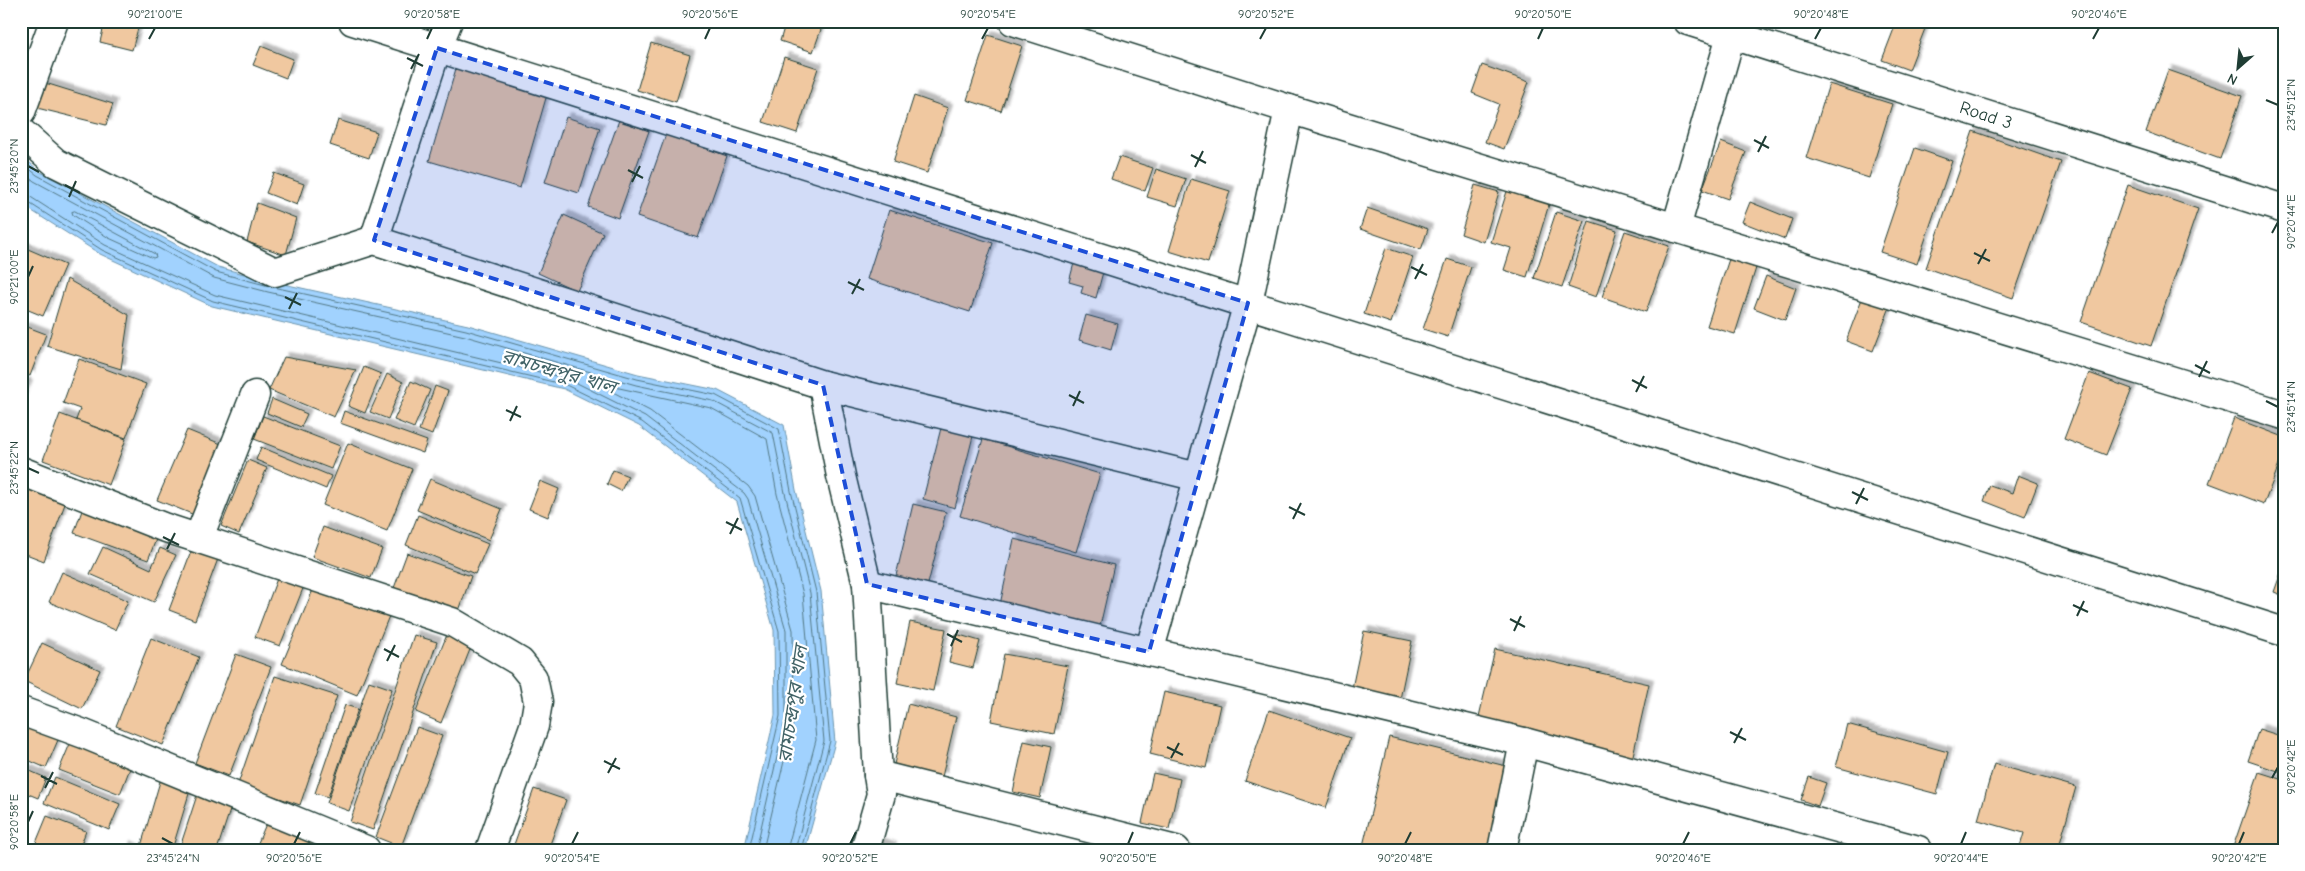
<svg xmlns="http://www.w3.org/2000/svg" width="2305" height="871" viewBox="0 0 2305 871" font-family="'Comic Neue','Noto Sans Bengali',sans-serif">
  <style>
    .water { fill: #a1d2fe; stroke: #6d96ad }
    .lines { fill: none; stroke-linecap: round; stroke-linejoin: round }
    .shore { stroke: #537985; stroke-width: 1 }
    .building { fill: #f0c8a0; stroke: #1f3d34; filter: url(#shadow) }
    .street-casing { stroke: #1f3d34; stroke-width: 31 }
    .street { stroke: #fff; stroke-width: 28 }
    .marked { fill: #1d4ed8; fill-opacity: 0.2; stroke: #1d4ed8; stroke-width: 4; stroke-dasharray: 10 6; stroke-linejoin: round }
    .ticks { fill: none; stroke: #1f3d34; stroke-width: 2 }
    .labels { text-anchor: middle; stroke-width: 4.5; stroke-linejoin: round; paint-order: stroke }
    .street-label { font-size: 18px; fill: #1f3d34; stroke: #fff }
    .water-label { font-size: 19px; font-style: italic; fill: #406266; stroke: #fff }
    .neatline { fill: none; stroke: #1f3d34; stroke-width: 2 }
    .ticks-label { font-size: 12px; text-anchor: middle; fill: #1f3d34 }
  </style>
  <defs>
    <filter id="shadow"><feDropShadow dx="4.5" dy="-4.5" stdDeviation="1" flood-color="#0004"/></filter>
  </defs>
  <rect width="100%" height="100%" fill="#fff"/>
  <filter id="ink" filterUnits="userSpaceOnUse"><feTurbulence type="fractalNoise" baseFrequency=".02" numOctaves="2"/><feDisplacementMap in="SourceGraphic" scale="10" xChannelSelector="R" yChannelSelector="G"/><feConvolveMatrix kernelMatrix="1 2 1 2 8 2 1 2 1" color-interpolation-filters="sRGB"/></filter>
  <g filter="url(#ink)">
    <polygon class="water" points="21,155 39,171 218,267 270,281 468,325 638,374 717,390 784,425 796,490 821,591 835,742 805,850 744,850 775,715 774,630 737,502 639,426 564,389 212,306 100,254 21,204"/>
    <g class="lines">
      <g class="shore">
        <polyline points="21,162 37,175 216,272 269,286 466,330 637,379 715,395 779,429 791,491 816,592 830,741 801,850"/>
        <polyline points="21,170 34,181 214,278 268,292 465,336 636,385 713,401 773,433 785,493 810,593 824,741 795,850"/>
        <polyline points="21,194 29,196 105,245 215,295 569,379 645,417 744,493 748,499 786,630 786,717 756,850"/>
        <polyline points="21,201 26,201 102,250 213,301 566,385 642,422 740,498 779,631 780,716 749,850"/>
        <polygon points="75,211 155,254 156,257 153,258 109,238 73,215 72,212"/>
        <polyline points="763,850 794,719 793,630 755,496 748,486 650,411 609,390 610,386 711,408 767,439 777,494 803,594 816,740 787,850"/>
      </g>
    </g>
    <g class="building">
      <polygon points="105,21 140,21 132,50 100,42"/>
      <polygon points="786,21 824,21 813,52 780,41"/>
      <polygon points="1897,21 1928,21 1909,70 1882,60"/>
      <polygon points="988,35 1022,46 1001,111 967,100"/>
      <polygon points="651,43 690,55 676,102 637,90"/>
      <polygon points="261,46 293,59 286,78 253,65"/>
      <polygon points="784,57 818,68 797,133 763,122"/>
      <polygon points="457,65 548,91 520,188 429,161"/>
      <polygon points="1482,65 1529,82 1504,149 1485,142 1499,104 1472,93"/>
      <polygon points="2168,70 2242,96 2220,159 2146,132"/>
      <polygon points="42,82 113,104 106,125 37,108"/>
      <polygon points="1829,84 1892,104 1869,178 1806,158"/>
      <polygon points="914,96 948,108 927,173 893,162"/>
      <polygon points="566,117 600,128 579,193 545,182"/>
      <polygon points="338,120 377,132 369,158 330,145"/>
      <polygon points="619,120 649,131 618,218 588,207"/>
      <polygon points="1973,131 2061,162 2013,298 1926,268"/>
      <polygon points="666,134 727,156 698,238 637,217"/>
      <polygon points="1721,142 1746,152 1728,199 1702,190"/>
      <polygon points="1915,148 1952,161 1917,264 1880,252"/>
      <polygon points="1119,157 1153,168 1145,191 1111,179"/>
      <polygon points="1156,169 1186,179 1177,206 1147,197"/>
      <polygon points="274,173 304,184 297,205 266,193"/>
      <polygon points="1191,179 1230,191 1208,263 1169,251"/>
      <polygon points="1475,185 1499,192 1484,242 1461,234"/>
      <polygon points="2128,185 2198,209 2151,346 2081,322"/>
      <polygon points="1508,188 1550,201 1527,277 1504,270 1511,248 1491,242"/>
      <polygon points="1750,202 1792,219 1785,239 1742,222"/>
      <polygon points="257,203 296,218 286,255 247,242"/>
      <polygon points="1367,208 1428,229 1421,250 1360,229"/>
      <polygon points="889,210 993,243 970,312 867,279"/>
      <polygon points="1556,212 1584,221 1562,287 1534,278"/>
      <polygon points="564,215 603,233 577,291 538,273"/>
      <polygon points="1589,221 1617,230 1596,297 1568,287"/>
      <polygon points="1625,231 1669,246 1646,312 1602,297"/>
      <polygon points="21,246 65,265 43,316 21,307"/>
      <polygon points="1386,248 1413,257 1391,323 1364,314"/>
      <polygon points="1447,259 1471,267 1448,337 1423,329"/>
      <polygon points="1729,259 1756,268 1735,334 1707,326"/>
      <polygon points="1074,263 1103,272 1096,298 1081,293 1083,286 1069,282"/>
      <polygon points="1766,276 1796,288 1785,320 1754,308"/>
      <polygon points="67,279 129,315 121,369 47,346"/>
      <polygon points="1863,296 1890,307 1873,351 1846,341"/>
      <polygon points="1086,315 1118,324 1111,350 1079,340"/>
      <polygon points="25,326 46,334 30,376 21,372 21,338"/>
      <polygon points="284,357 356,370 334,417 269,390"/>
      <polygon points="79,359 146,384 126,438 76,420 80,409 63,403"/>
      <polygon points="364,367 381,374 365,413 348,406"/>
      <polygon points="2089,373 2132,389 2106,455 2064,439"/>
      <polygon points="387,374 403,382 388,419 370,412"/>
      <polygon points="21,381 28,384 21,400"/>
      <polygon points="411,381 430,390 414,428 394,420"/>
      <polygon points="435,386 448,391 432,435 419,430"/>
      <polygon points="272,399 307,414 301,427 267,413"/>
      <polygon points="344,411 427,441 423,453 340,423"/>
      <polygon points="60,414 126,439 109,485 43,460"/>
      <polygon points="263,416 340,446 331,469 254,439"/>
      <polygon points="2234,418 2284,437 2284,452 2264,504 2209,483"/>
      <polygon points="942,424 974,432 955,508 923,499"/>
      <polygon points="187,430 226,446 197,516 157,500"/>
      <polygon points="983,439 1100,474 1076,552 960,516"/>
      <polygon points="348,443 412,469 387,531 323,505"/>
      <polygon points="261,447 331,476 326,489 256,460"/>
      <polygon points="248,460 267,468 239,534 221,526"/>
      <polygon points="613,470 628,476 621,491 607,484"/>
      <polygon points="21,475 69,493 44,561 21,552"/>
      <polygon points="2018,475 2038,483 2025,517 1984,501 1990,485 2012,493"/>
      <polygon points="430,479 502,509 489,540 417,510"/>
      <polygon points="540,481 559,489 548,517 529,509"/>
      <polygon points="85,502 160,529 148,560 74,533"/>
      <polygon points="913,504 946,512 927,588 895,580"/>
      <polygon points="418,515 488,544 475,574 406,545"/>
      <polygon points="323,527 382,549 371,578 312,557"/>
      <polygon points="1014,539 1114,565 1098,635 998,614"/>
      <polygon points="103,547 151,569 160,548 176,555 154,602 90,574"/>
      <polygon points="192,549 218,559 195,620 169,610"/>
      <polygon points="407,553 471,576 459,611 394,588"/>
      <polygon points="2284,564 2284,596 2274,592"/>
      <polygon points="62,572 128,601 115,630 49,602"/>
      <polygon points="278,576 304,586 280,646 255,637"/>
      <polygon points="315,585 389,616 357,695 282,664"/>
      <polygon points="910,622 946,629 933,691 897,683"/>
      <polygon points="1364,631 1412,641 1399,704 1351,693"/>
      <polygon points="448,632 473,642 441,723 416,712"/>
      <polygon points="956,634 980,641 973,668 949,662"/>
      <polygon points="414,635 437,642 373,830 350,822"/>
      <polygon points="151,638 199,657 163,745 116,726"/>
      <polygon points="42,643 100,670 82,709 24,681"/>
      <polygon points="1495,649 1649,684 1632,760 1477,725"/>
      <polygon points="236,654 271,667 229,776 195,763"/>
      <polygon points="1004,654 1068,666 1054,734 991,721"/>
      <polygon points="275,676 337,696 300,805 238,784"/>
      <polygon points="369,681 392,689 349,811 327,803"/>
      <polygon points="1164,692 1220,705 1206,768 1150,754"/>
      <polygon points="908,704 956,717 942,777 894,764"/>
      <polygon points="345,705 358,709 328,797 315,793"/>
      <polygon points="1269,710 1350,738 1326,808 1245,781"/>
      <polygon points="27,718 61,733 46,768 21,757 21,731"/>
      <polygon points="1847,724 1948,752 1937,794 1836,767"/>
      <polygon points="417,727 442,736 401,847 376,837"/>
      <polygon points="2259,729 2284,737 2284,773 2248,761"/>
      <polygon points="1389,737 1518,769 1497,850 1362,850"/>
      <polygon points="72,739 132,763 120,794 59,770"/>
      <polygon points="1024,741 1051,747 1040,798 1013,792"/>
      <polygon points="1994,764 2076,787 2058,850 2019,850 2024,833 1978,820"/>
      <polygon points="21,767 46,778 38,798 21,791"/>
      <polygon points="2259,772 2284,780 2284,850 2232,850"/>
      <polygon points="1153,773 1180,779 1169,829 1142,823"/>
      <polygon points="55,777 120,804 109,830 44,803"/>
      <polygon points="1809,777 1826,783 1818,806 1801,800"/>
      <polygon points="161,778 191,787 172,850 153,850 141,846"/>
      <polygon points="200,786 234,798 217,850 179,850"/>
      <polygon points="534,789 566,800 548,850 512,850"/>
      <polygon points="47,816 86,831 79,850 33,850"/>
      <polygon points="268,819 340,850 255,850"/>
      <polygon points="878,842 892,847 891,850 876,850"/>
      <polygon points="126,845 137,850 125,850"/>
    </g>
    <g class="lines">
      <defs>
        <g id="street">
          <polyline points="353,21 2284,632"/>
          <polyline points="1013,21 1289,109 2284,415"/>
          <polyline points="1688,21 2284,209"/>
          <polyline points="21,112 54,21"/>
          <polyline points="21,132 56,163 275,272 374,240 823,385 841,476 867,584 878,775 881,794 865,850"/>
          <polyline points="1676,228 1735,21"/>
          <polyline points="374,240 437,48 448,21"/>
          <polyline points="823,385 1198,477"/>
          <polyline points="21,471 163,527 452,622 520,662 533,678 538,702 534,726 490,850"/>
          <polyline points="199,537 255,395"/>
          <polyline points="867,584 1524,742 1918,850"/>
          <polyline points="1149,652 1248,303 1289,109"/>
          <polyline points="21,711 84,734 366,850"/>
          <polyline points="878,775 1176,850"/>
          <polyline points="1502,850 1524,742"/>
        </g>
      </defs>
      <use href="#street" class="street-casing"/>
      <use href="#street" class="street"/>
    </g>
  </g>
  <path class="marked" d="M437 48 1248 303 1149 652 867 584 823 385 374 240Z"/>
  <path class="ticks" d="M149 39 155 28M427 39 432 28M705 39 710 28M982 39 988 28M1260 39 1266 28M1538 39 1543 28M1815 39 1821 28M2093 39 2099 28M407 58 423 66M411 69 419 54M2266 100 2278 105M1754 140 1769 148M1758 152 1766 136M1191 155 1206 163M28 166 39 172M1195 167 1203 151M628 170 643 178M632 182 640 166M65 185 80 193M69 197 76 181M2272 233 2278 222M1974 253 1990 261M1978 264 1986 249M1411 267 1427 275M28 277 33 266M1415 279 1423 264M848 282 864 290M852 294 860 279M285 297 301 305M289 309 297 293M2195 365 2210 373M2199 377 2207 361M1632 380 1647 388M1636 392 1644 376M1069 395 1084 403M2266 401 2278 407M1073 406 1080 391M506 410 521 417M510 421 517 406M28 468 39 473M1852 492 1868 500M1856 504 1864 488M1289 507 1305 515M1293 519 1301 503M726 522 742 530M730 534 738 518M163 537 179 545M167 549 175 533M2073 605 2088 612M2077 616 2084 601M1510 619 1525 627M1514 631 1521 616M947 634 962 642M951 646 958 630M384 649 399 657M387 661 395 645M1730 732 1746 740M1734 743 1742 728M1167 747 1183 755M1171 758 1179 743M604 761 620 769M608 773 616 758M41 776 57 784M2272 778 2278 767M45 788 53 772M28 822 33 811M162 838 173 844M294 844 300 832M572 844 578 832M850 844 856 832M1128 844 1133 832M1405 844 1411 832M1683 844 1689 832M1961 844 1966 832M2239 844 2244 832"/>
  <g class="labels">
    <g class="street-label">
      <text transform="translate(1986 115) rotate(18)" y="6">Road 3</text>
    </g>
    <g class="water-label">
      <text transform="translate(559 371) rotate(16)" y="7">রামচন্দ্রপুর খাল</text>
      <text transform="translate(792 704) rotate(-82)" y="7">রামচন্দ্রপুর খাল</text>
    </g>
  </g>
  <rect width="2305" height="871" fill="none" stroke="#fff" stroke-width="55"/>
  <g transform="translate(2238 68) rotate(207)" stroke="#ffffff" stroke-width="4" paint-order="stroke">
  <path d="M0-4L9 19L0 12L-9 19Z" fill="#1f3d34"/>
  <text y="-8" font-size="14" font-weight="bold" text-anchor="middle" fill="#1f3d34">N</text>
  </g>
  <rect x="28" y="28" width="2250" height="816" class="neatline"/>
  <g class="ticks-label">
    <text x="155" y="18">90°21'00"E</text>
    <text x="432" y="18">90°20'58"E</text>
    <text x="710" y="18">90°20'56"E</text>
    <text x="988" y="18">90°20'54"E</text>
    <text x="1266" y="18">90°20'52"E</text>
    <text x="1543" y="18">90°20'50"E</text>
    <text x="1821" y="18">90°20'48"E</text>
    <text x="2099" y="18">90°20'46"E</text>
    <text transform="translate(2291 105) rotate(-90)" y="4">23°45'12"N</text>
    <text transform="translate(14 166) rotate(-90)" y="4">23°45'20"N</text>
    <text transform="translate(2291 222) rotate(-90)" y="4">90°20'44"E</text>
    <text transform="translate(14 277) rotate(-90)" y="4">90°21'00"E</text>
    <text transform="translate(2291 407) rotate(-90)" y="4">23°45'14"N</text>
    <text transform="translate(14 468) rotate(-90)" y="4">23°45'22"N</text>
    <text transform="translate(2291 767) rotate(-90)" y="4">90°20'42"E</text>
    <text transform="translate(14 822) rotate(-90)" y="4">90°20'58"E</text>
    <text x="173" y="862">23°45'24"N</text>
    <text x="294" y="862">90°20'56"E</text>
    <text x="572" y="862">90°20'54"E</text>
    <text x="850" y="862">90°20'52"E</text>
    <text x="1128" y="862">90°20'50"E</text>
    <text x="1405" y="862">90°20'48"E</text>
    <text x="1683" y="862">90°20'46"E</text>
    <text x="1961" y="862">90°20'44"E</text>
    <text x="2239" y="862">90°20'42"E</text>
  </g>
</svg>
